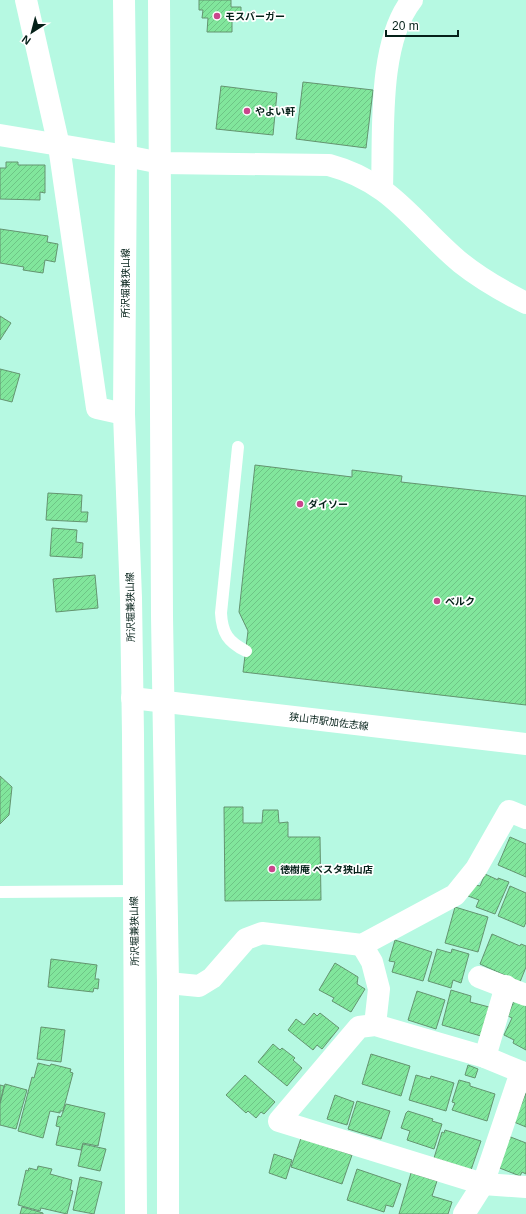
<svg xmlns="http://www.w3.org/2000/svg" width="526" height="1214" viewBox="0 0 526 1214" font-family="Helvetica,'Noto Sans JP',sans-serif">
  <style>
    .building { fill: url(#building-hatch); stroke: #649470 }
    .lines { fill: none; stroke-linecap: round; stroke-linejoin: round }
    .service { stroke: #fff; stroke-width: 12 }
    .minor { stroke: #fff; stroke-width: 22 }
    .tertiary { stroke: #fff; stroke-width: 22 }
    .secondary { stroke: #fff; stroke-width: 22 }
    .poi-dot { fill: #ca468c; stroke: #fff; stroke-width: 1.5 }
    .labels { text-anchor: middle; stroke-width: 3.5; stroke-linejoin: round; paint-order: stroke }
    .poi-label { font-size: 10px; font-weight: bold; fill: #052119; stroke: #fff; text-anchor: start }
    .street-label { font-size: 10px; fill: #052119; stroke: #fff }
  </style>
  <defs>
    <pattern id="building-hatch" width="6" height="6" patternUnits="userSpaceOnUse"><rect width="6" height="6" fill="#81e69c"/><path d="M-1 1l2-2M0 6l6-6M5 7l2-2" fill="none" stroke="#6ec586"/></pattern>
  </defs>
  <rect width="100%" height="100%" fill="#b6f9e2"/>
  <g class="building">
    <polygon points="199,0 231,0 231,7 241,7 241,14 232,13 232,32 207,32 208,18 202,18 203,10 199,10"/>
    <polygon points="303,82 373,90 366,148 296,139"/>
    <polygon points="221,86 277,93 273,135 216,129"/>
    <polygon points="6,162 18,162 18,165 45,165 45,193 40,192 40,200 0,199 0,168 6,168"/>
    <polygon points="0,229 48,236 47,242 58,244 55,262 45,260 43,273 23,270 24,267 0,263"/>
    <polygon points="0,316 11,323 0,340"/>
    <polygon points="0,369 20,374 12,402 0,399"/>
    <polygon points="255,465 352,477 352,470 402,476 401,482 526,496 526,705 243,672 248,631 239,612"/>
    <polygon points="48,493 82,495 81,512 88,512 87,522 46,520"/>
    <polygon points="52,528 77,530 76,542 83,543 82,558 50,556"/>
    <polygon points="95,575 98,608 56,612 53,579"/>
    <polygon points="0,776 12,787 9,815 0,824"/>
    <polygon points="224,807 243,807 243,823 262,823 263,810 278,810 279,823 288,822 288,837 320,837 321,900 225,901"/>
    <polygon points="510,837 526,844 526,877 498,865"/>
    <polygon points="485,874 498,880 498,878 509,882 495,914 476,907 479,900 468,896 472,887 476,885 480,886"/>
    <polygon points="510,886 526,893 526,922 524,927 498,916"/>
    <polygon points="455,907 488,917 478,952 445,943"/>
    <polygon points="492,934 520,946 521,944 526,946 526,967 520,982 480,964"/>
    <polygon points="395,940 432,952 423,981 392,972 395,962 389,961"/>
    <polygon points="437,949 451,953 452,949 469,954 461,983 453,980 451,988 428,981"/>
    <polygon points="51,959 97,965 95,979 99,979 98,989 94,988 93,992 48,987"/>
    <polygon points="335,963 358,977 357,984 365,989 351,1012 332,1001 334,998 319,990"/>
    <polygon points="451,990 471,996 470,1002 489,1007 481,1036 442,1025"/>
    <polygon points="417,991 445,1000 436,1029 408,1020"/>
    <polygon points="515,998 526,1003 526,1050 513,1043 514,1040 504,1035 512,1018 508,1016"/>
    <polygon points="314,1013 317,1016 320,1013 339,1028 322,1049 317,1045 313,1050 288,1030 296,1019 304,1025"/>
    <polygon points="41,1027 65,1030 61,1062 37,1059"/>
    <polygon points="273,1044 280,1050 282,1048 295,1058 293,1060 302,1068 287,1086 258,1062"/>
    <polygon points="371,1054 410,1066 401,1096 362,1084"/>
    <polygon points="38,1063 50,1066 51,1064 71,1069 70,1072 73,1073 63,1111 60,1111 60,1113 50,1111 43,1138 18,1131 32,1077 34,1078"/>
    <polygon points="468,1065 478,1069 475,1078 465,1075"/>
    <polygon points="245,1075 275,1102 264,1114 261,1112 256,1118 248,1111 246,1113 226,1095"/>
    <polygon points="416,1075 430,1079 431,1076 454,1083 446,1111 409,1100"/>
    <polygon points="459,1080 470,1083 470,1086 495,1094 487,1121 452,1110 455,1103 452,1102"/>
    <polygon points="5,1084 27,1090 16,1129 0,1125 0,1104"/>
    <polygon points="0,1085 4,1086 0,1102"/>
    <polygon points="526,1093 526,1127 514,1122"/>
    <polygon points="335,1095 354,1102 347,1125 327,1119"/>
    <polygon points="357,1101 390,1111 381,1139 348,1129"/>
    <polygon points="66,1104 105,1113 98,1146 83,1143 81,1150 56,1145 60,1127 56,1126 58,1116 61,1117"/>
    <polygon points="408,1111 433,1119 432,1121 442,1124 434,1149 407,1140 410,1131 401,1128 406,1113"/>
    <polygon points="445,1130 481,1141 471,1170 434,1158 442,1132 444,1133"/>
    <polygon points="508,1136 526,1143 526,1174 522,1172 520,1176 497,1167"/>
    <polygon points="301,1138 352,1155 342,1184 291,1167"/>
    <polygon points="83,1144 106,1149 100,1171 78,1166"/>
    <polygon points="274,1154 292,1160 286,1179 269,1173"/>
    <polygon points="38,1166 52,1169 50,1174 72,1180 70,1190 73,1191 67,1214 41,1208 40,1211 18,1205 26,1170 28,1171 29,1168 37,1170"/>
    <polygon points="357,1169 401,1184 393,1207 386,1205 384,1212 347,1200"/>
    <polygon points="411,1173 437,1181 432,1196 452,1202 448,1214 399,1214"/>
    <polygon points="80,1177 102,1182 94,1214 73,1210"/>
    <polygon points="22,1207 43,1213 43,1214 20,1214"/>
  </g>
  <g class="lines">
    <g class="service">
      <path d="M238 447 221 613C222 633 228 642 246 651"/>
      <polyline points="0,892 133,891"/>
    </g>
    <g class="minor">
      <polyline points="26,0 59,146 97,408 124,414"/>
      <polyline points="0,135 126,156"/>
      <path d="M382 188C384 134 377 44 412 0"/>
      <polyline points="362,945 372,962 379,989 375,1025"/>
      <polyline points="479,977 526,995"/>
      <polyline points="168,983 199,986 212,978 246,939 262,933 362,945 455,895 476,869 509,811 526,818"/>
      <polyline points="485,1057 506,986"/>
      <polyline points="526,1074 485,1057 375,1025 359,1027 279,1121 483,1184 526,1187"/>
      <polyline points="464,1214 483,1184 521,1072"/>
    </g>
    <g class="tertiary">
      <path d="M126 156 161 163 329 165C393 182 414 224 461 263 481 279 504 292 526 303"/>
      <polyline points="132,698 526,744"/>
    </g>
    <g class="secondary">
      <polyline points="124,0 126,156 124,414 131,598 133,735 136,1214"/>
      <polyline points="159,0 162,616 168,983 168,1214"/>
    </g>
  </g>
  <g class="poi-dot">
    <circle cx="217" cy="16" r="4"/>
    <circle cx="247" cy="111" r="4"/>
    <circle cx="300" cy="504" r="4"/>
    <circle cx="437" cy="601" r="4"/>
    <circle cx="272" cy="869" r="4"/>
  </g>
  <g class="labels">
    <g class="poi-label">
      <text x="225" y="20">モスバーガー</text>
      <text x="255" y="115">やよい軒</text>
      <text x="308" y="508">ダイソー</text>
      <text x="445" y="605">ベルク</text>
      <text x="280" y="873">徳樹庵 ベスタ狭山店</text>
    </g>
    <g class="street-label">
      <text transform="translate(125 283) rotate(-90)" y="4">所沢堀兼狭山線</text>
      <text transform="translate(130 607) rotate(-91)" y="4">所沢堀兼狭山線</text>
      <text transform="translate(329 721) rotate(7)" y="4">狭山市駅加佐志線</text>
      <text transform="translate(134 931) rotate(-91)" y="4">所沢堀兼狭山線</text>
    </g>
  </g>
  <g transform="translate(32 32) rotate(216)" stroke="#ffffff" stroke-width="3" paint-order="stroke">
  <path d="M0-3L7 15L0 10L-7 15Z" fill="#052119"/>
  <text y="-6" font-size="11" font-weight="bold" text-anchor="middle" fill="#052119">N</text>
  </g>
  <path d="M386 30v6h72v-6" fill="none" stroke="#052119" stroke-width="2"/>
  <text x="392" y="30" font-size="12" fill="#052119" stroke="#ffffff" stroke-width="3" paint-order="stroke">20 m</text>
</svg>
